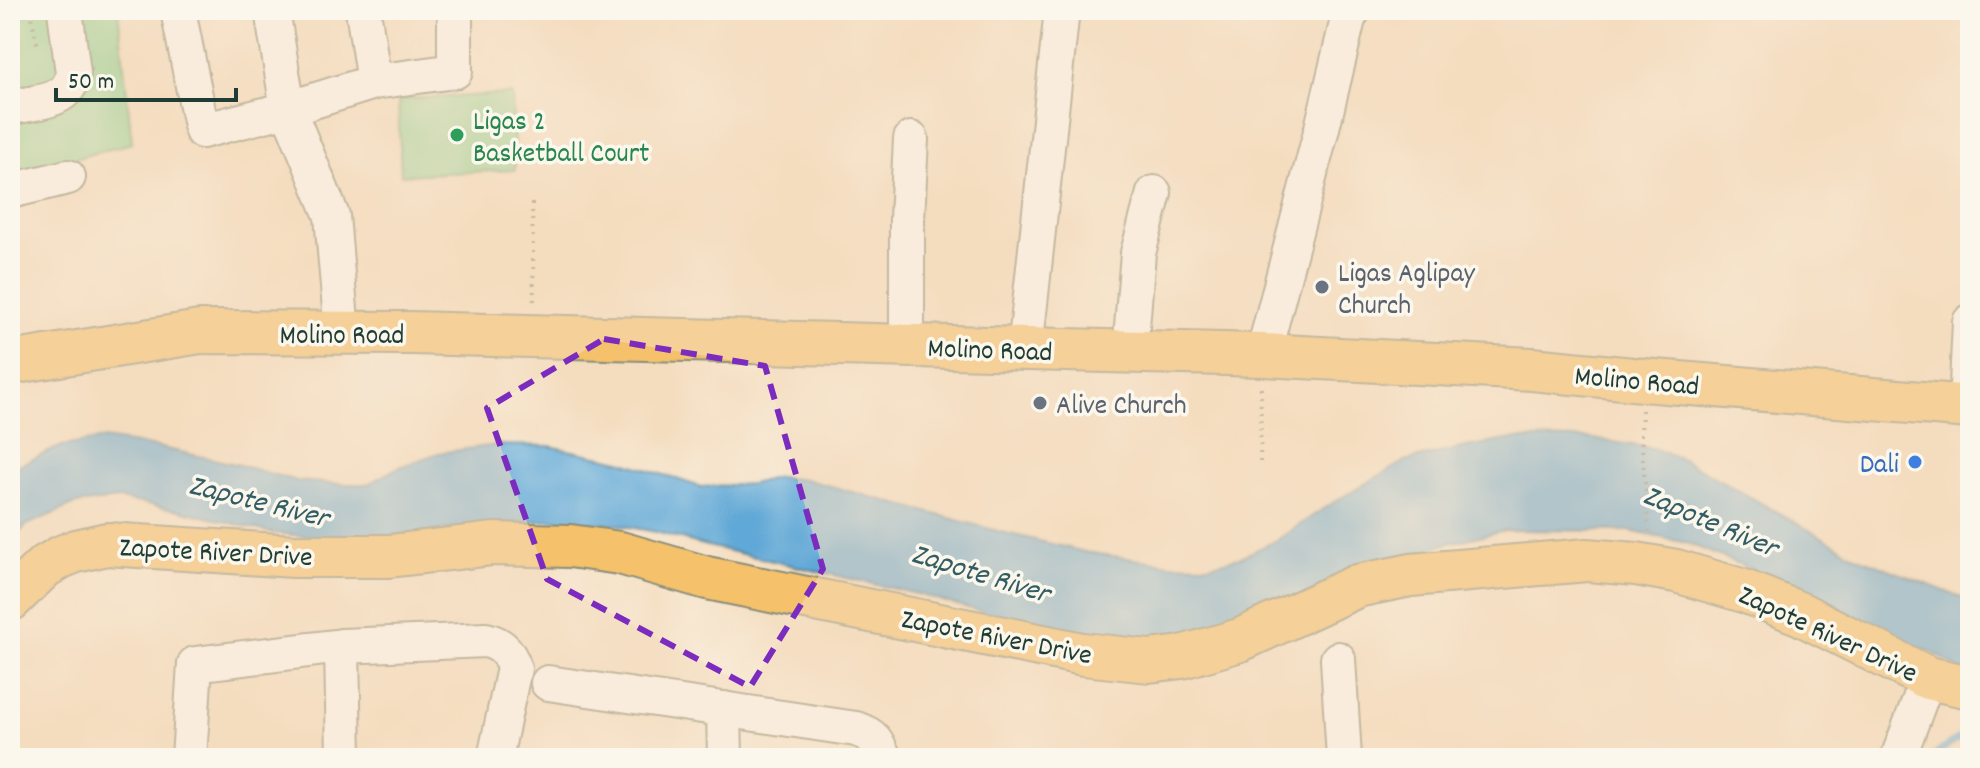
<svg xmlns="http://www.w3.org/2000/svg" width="1980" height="768" viewBox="0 0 1980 768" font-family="Dekko,sans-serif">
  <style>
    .green { fill: #82d190; stroke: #508762; stroke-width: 2 }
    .water { fill: #61a8d7; stroke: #407286; stroke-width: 2 }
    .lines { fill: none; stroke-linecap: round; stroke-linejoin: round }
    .stream { stroke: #61a8d7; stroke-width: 7 }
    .minor-casing { stroke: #8a8d7a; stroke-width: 38 }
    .major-casing { stroke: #8a8d7a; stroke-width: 46 }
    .path { stroke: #8a8d7a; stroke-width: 4; stroke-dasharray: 2 6; stroke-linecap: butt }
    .minor { stroke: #fff; stroke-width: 34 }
    .major { stroke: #f5c16b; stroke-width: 42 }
    .marked { fill: none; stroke: #7b2cbf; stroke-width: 6; stroke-dasharray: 16 10; stroke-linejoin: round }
    .leisure-dot { fill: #2e9e5b; stroke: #fbf7ec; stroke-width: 3 }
    .worship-dot { fill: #6b7280; stroke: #fbf7ec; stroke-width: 3 }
    .shop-dot { fill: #3f7fe0; stroke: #fbf7ec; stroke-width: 3 }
    .labels { text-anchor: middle; stroke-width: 7; stroke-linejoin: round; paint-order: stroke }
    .leisure-label { font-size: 28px; fill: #27864d; stroke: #fbf7ec; text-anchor: start }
    .worship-label { font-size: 28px; fill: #5b616d; stroke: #fbf7ec; text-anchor: start }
    .street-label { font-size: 28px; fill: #1f3d34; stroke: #fbf7ec }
    .shop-label { font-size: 28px; fill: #366cbe; stroke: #fbf7ec; text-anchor: end }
    .water-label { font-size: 30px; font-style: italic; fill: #335d65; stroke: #fbf7ec }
  </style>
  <rect width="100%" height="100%" fill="#fbf7ec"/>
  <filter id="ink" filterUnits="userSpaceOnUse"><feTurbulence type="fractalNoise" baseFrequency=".0125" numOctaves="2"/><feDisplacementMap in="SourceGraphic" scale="16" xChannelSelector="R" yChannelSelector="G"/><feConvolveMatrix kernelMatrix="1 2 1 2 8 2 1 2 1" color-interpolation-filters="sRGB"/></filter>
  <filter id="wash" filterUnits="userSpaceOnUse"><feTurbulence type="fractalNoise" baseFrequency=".006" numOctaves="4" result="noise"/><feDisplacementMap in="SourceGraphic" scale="32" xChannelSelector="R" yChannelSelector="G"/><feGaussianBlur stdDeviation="1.8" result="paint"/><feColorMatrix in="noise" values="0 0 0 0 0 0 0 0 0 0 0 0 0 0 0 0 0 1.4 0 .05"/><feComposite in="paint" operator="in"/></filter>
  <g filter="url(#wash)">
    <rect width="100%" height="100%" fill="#f4ddbf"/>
    <g class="green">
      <polygon points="10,10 118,10 132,143 10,176"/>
      <polygon points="512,94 515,170 401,175 398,99"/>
    </g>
    <polygon class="water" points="1587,438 1652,448 1682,459 1858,557 1970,601 1970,676 1929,651 1877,635 1744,566 1687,543 1629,531 1506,530 1449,543 1405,556 1229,631 1156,643 1107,638 1029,625 921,595 703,545 656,532 613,524 553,520 347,540 272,533 179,510 119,499 76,504 27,525 10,543 10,469 62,446 104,439 157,447 236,464 297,481 340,484 368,484 397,468 438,453 496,445 549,446 621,461 701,487 751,484 778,477 808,480 1002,532 1085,552 1171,564 1209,565 1241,557 1277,540 1327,506 1405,461 1466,447 1513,439"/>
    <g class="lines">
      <polyline class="stream" points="1933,758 1938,752 1964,735 1970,716"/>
    </g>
  </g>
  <g filter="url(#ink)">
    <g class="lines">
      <defs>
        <g id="minor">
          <polyline points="178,10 202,131 288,109 374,82 455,71 455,10"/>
          <polyline points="272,10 288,109 332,216 342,333"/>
          <polyline points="363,10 374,82"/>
          <path d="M10 107C32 103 71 103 73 73L65 10"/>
          <polyline points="10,191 68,177"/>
          <polyline points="907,345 907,219 911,139"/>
          <polyline points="1025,350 1062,10"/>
          <polyline points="1130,352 1138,253 1154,193"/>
          <polyline points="1263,355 1322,128 1348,19 1353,10"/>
          <polyline points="1966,407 1970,322"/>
          <polyline points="342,646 344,758"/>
          <polyline points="1338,659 1344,758"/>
          <path d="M548 683 856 729C874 735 877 741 884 758"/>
          <polyline points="724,709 725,758"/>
          <path d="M189 758 195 664 342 646 486 640C502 644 509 652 514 668L495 758"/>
          <polyline points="1898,758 1928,678"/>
        </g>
        <g id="major">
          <polyline points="10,363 200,332 410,333 1263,355 1532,369 1643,380 1970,407"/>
          <polyline points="10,600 44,567 61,557 76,551 107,544 294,556 389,556 493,544 570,546 620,553 707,578 1083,654 1149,661 1182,657 1240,640 1357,586 1411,575 1587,560 1636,564 1676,571 1744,591 1801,614 1928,678 1970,687"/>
        </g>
      </defs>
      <use href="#minor" class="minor-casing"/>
      <use href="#major" class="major-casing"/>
      <g class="path">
        <polyline points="30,10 38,47"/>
        <polyline points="532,203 534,305"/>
        <polyline points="1642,410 1641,435 1649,533"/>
        <polyline points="1260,462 1261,388"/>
      </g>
      <use href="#minor" class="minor"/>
      <use href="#major" class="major"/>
    </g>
  </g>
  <path d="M0 0H1980V768H0ZM604 339 765 366 823 569 750 687 547 579 487 408Z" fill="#f4ddbf" fill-opacity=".55" fill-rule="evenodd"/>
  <path class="marked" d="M604 339 765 366 823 569 750 687 547 579 487 408Z"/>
  <circle class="leisure-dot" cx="457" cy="135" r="8"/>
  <g class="worship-dot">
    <circle cx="1322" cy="287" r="8"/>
    <circle cx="1040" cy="403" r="8"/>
  </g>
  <circle class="shop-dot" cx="1915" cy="462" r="8"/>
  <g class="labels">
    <g class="leisure-label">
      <text x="473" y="129">Ligas 2<tspan x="473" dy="32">Basketball Court</tspan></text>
    </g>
    <g class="worship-label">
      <text x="1338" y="281">Ligas Aglipay<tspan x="1338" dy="32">Church</tspan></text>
      <text x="1056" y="413">Alive Church</text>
    </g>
    <g class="street-label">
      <text x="342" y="343">Molino Road</text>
      <text transform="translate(990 348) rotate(2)" y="10">Molino Road</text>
      <text transform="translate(1637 379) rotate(5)" y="10">Molino Road</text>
      <text transform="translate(216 550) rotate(3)" y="10">Zapote River Drive</text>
      <text transform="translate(1829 632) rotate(25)" y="10">Zapote River Drive</text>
      <text transform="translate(997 635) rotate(11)" y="10">Zapote River Drive</text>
    </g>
    <g class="shop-label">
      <text x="1899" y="472">Dali</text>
    </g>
    <g class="water-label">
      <text transform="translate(259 500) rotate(14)" y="10">Zapote River</text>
      <text transform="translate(1711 520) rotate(23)" y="10">Zapote River</text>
      <text transform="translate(981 572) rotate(17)" y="10">Zapote River</text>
    </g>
  </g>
  <rect width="1980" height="768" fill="none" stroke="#fbf7ec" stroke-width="40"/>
  <path d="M56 88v12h180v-12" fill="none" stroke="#1f3d34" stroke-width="4"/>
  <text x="68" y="88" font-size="24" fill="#1f3d34" stroke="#fbf7ec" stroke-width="6" paint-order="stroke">50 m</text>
</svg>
